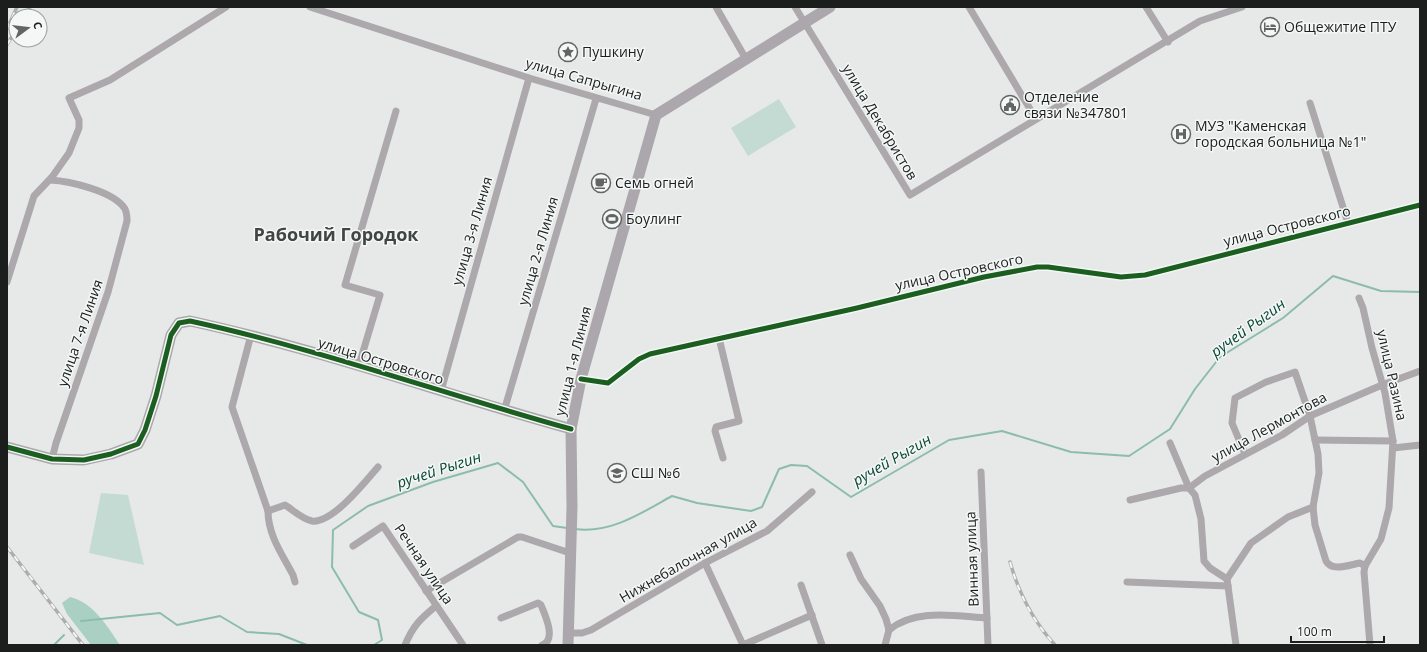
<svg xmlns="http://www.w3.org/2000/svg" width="1427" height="652" viewBox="0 0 1427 652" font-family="'Open Sans',sans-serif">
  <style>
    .green { fill: #c3dbd2 }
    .forest { fill: #aad0c4 }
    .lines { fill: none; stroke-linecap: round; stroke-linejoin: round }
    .stream { stroke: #8cbcac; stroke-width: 2 }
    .street { stroke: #aca8ac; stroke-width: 7 }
    .secondary { stroke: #aca7ac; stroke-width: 11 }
    .rail-casing { stroke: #aeadae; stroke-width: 3.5 }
    .rail { stroke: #f3f8f6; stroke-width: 2; stroke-dasharray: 6; stroke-linecap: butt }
    .cycleway-casing { stroke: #f3f8f6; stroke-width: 8 }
    .cycleway { stroke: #1b5e20; stroke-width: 5 }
    .labels { text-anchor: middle; stroke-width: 3; stroke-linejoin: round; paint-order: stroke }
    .poi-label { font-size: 14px; fill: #1c1d1d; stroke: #f3f8f6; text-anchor: start }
    .street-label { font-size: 14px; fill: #1c1d1d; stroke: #f3f8f6 }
    .water-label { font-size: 15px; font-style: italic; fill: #0b4637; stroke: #f3f8f6 }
    .district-label { font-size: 18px; font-weight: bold; fill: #414544; stroke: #f3f8f6 }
  </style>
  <rect width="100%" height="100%" fill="#e7e9e8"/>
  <g class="green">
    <polygon points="779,99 796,127 748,156 731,128"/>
    <polygon points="101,493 128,495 144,565 89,553"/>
  </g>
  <path class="forest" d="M70 597C94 603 107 626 120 645H91L67 614 62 603Z"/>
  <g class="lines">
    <g class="stream">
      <path d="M575 529C611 534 643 512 672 496L697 503 751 511 762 507 779 469 791 465 807 466 851 497 949 440 1002 431 1071 452 1129 456 1170 429 1195 389 1220 357 1283 318 1333 276 1381 291 1420 292"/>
      <polyline points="81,621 160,613 177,625 220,616 247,632 279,634 307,645"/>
      <polyline points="54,645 64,635"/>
      <polyline points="374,645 382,640 378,620 359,612 332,567 333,530 368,506 433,482 498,463 523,482 553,526 567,528"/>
    </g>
    <g class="street">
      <polyline points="310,7 529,78 656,115"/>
      <polyline points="716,7 746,59"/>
      <polyline points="795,7 910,195 1200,21 1242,7"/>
      <polyline points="969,7 1036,119"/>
      <polyline points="1146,7 1168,42"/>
      <polyline points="1310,103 1348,223"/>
      <path d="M50 180C69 181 114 191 125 209 127 213 127 217 127 221L108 292 56 443 52 459"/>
      <polyline points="7,282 34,196 52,177 69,153 79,128 79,120 69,98 110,80 226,7"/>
      <polyline points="1359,298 1363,308 1372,348 1385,393 1393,441 1389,508 1381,539 1365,566 1364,572 1370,645"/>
      <path d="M251 335 232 407 268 511C268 535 282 554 293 575L295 582"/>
      <polyline points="719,338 739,421 716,427 715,431 723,458"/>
      <polyline points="359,365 380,295 345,285 396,111"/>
      <polyline points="581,379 608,383 639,359 650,354 857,308 984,277 1037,267 1048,267 1121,277 1145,275 1420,205"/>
      <polyline points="441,391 529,78"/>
      <polyline points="504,411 596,99"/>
      <polyline points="1315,440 1393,441"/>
      <polyline points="1170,443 1189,488 1195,495 1201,519 1204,561 1210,568 1227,579 1236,645"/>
      <polyline points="1393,448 1420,445"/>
      <path d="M1245 454 1232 423 1235 398 1266 382 1295 372 1310 416 1318 454 1319 473 1313 507 1315 525 1326 561C1332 572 1349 565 1360 563L1365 566"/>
      <polyline points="981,472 988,645"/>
      <polyline points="1130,500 1181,488 1189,488 1205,476 1282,435 1310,416 1382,385 1420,371"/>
      <path d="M268 511 285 505C293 510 302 519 312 521 332 524 366 481 378 467"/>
      <polyline points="353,546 383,526 463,645"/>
      <polyline points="850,555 861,579 880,606 886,619 889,630 885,645"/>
      <polyline points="705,563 743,645"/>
      <polyline points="1227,579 1251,543 1288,517 1313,507"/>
      <polyline points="1127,582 1228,586"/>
      <polyline points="801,585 822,645"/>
      <polyline points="426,591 518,537 522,537 570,553"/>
      <path d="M501 618 538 603 541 605C545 615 557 640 542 645"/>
      <path d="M889 630C915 608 955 616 987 618"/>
      <polyline points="568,633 582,633 591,630 705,563 767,531 812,492"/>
      <path d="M405 645C413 626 420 619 436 606"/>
      <polyline points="743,645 812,615"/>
    </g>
    <g class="secondary">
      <path d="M7 447 52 459 84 460 111 454 138 444 145 430 156 396 171 335 179 323 190 321C319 349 444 394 571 429"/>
      <polyline points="568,645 572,507 571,429 581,379 656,115 830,7"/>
    </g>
    <defs>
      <g id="rail">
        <polyline points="24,16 30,7"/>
        <polyline points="7,29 17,7"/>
        <polyline points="7,45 16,29"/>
        <polyline points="7,547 83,645"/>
        <path d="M1010 562C1019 594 1032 620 1055 645"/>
      </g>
    </defs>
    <use href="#rail" class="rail-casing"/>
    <use href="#rail" class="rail"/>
    <defs>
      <g id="cycleway">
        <polyline points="581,379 608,383 639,359 650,354 857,308 984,277 1037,267 1048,267 1121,277 1145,275 1420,205"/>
        <path d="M7 447 52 459 84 460 111 454 138 444 145 430 156 396 171 335 179 323 190 321C319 349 444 394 571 429"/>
      </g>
    </defs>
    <use href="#cycleway" class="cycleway-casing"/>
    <use href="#cycleway" class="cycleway"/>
  </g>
  <defs>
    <symbol id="hotel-ring" viewBox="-11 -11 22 22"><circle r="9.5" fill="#f3f8f6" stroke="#636464" stroke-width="1.5"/><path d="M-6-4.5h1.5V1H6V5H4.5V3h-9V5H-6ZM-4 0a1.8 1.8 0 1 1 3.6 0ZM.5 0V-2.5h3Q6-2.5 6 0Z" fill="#636464"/></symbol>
    <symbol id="sight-ring" viewBox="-11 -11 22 22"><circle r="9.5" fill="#f3f8f6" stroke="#636464" stroke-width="1.5"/><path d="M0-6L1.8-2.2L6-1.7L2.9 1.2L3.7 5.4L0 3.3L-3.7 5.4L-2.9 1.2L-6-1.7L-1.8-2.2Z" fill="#636464"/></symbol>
    <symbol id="civic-ring" viewBox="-11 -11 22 22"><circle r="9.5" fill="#f3f8f6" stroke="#636464" stroke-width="1.5"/><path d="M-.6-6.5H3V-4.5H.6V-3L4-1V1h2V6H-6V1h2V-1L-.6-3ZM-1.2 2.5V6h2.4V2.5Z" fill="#636464"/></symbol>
    <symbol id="hospital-ring" viewBox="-11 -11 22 22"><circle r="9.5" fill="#f3f8f6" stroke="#636464" stroke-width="1.5"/><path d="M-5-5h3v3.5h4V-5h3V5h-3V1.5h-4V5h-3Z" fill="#636464"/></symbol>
    <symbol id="cafe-ring" viewBox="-11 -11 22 22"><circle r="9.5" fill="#f3f8f6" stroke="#636464" stroke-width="1.5"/><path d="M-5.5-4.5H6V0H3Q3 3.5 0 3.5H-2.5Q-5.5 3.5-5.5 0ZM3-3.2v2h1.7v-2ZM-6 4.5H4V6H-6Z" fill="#636464"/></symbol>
    <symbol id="stadium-ring" viewBox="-11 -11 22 22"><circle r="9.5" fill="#f3f8f6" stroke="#636464" stroke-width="1.5"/><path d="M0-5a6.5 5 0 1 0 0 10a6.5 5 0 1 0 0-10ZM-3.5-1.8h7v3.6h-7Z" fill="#636464"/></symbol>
    <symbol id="school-ring" viewBox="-11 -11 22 22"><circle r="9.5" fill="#f3f8f6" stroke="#636464" stroke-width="1.5"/><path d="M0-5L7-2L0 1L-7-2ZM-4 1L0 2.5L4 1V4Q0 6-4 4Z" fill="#636464"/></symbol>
  </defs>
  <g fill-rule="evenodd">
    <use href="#hotel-ring" x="1259" y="16" width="22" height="22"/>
    <use href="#sight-ring" x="557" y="41" width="22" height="22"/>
    <use href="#civic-ring" x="999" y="94" width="22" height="22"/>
    <use href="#hospital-ring" x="1170" y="123" width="22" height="22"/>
    <use href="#cafe-ring" x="590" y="172" width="22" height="22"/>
    <use href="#stadium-ring" x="601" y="208" width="22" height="22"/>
    <use href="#school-ring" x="606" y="462" width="22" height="22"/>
  </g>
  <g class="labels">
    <g class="poi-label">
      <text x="1284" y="32">Общежитие ПТУ</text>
      <text x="582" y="57">Пушкину</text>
      <text x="1024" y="102">Отделение<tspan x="1024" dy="16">связи №347801</tspan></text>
      <text x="1195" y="131">МУЗ "Каменская<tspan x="1195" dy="16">городская больница №1"</tspan></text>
      <text x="615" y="188">Семь огней</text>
      <text x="626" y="224">Боулинг</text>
      <text x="631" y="478">СШ №6</text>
    </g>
    <g class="street-label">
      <text transform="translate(584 79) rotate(16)" y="5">улица Сапрыгина</text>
      <text transform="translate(880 122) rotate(59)" y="5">улица Декабристов</text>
      <text transform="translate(1287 226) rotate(-14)" y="5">улица Островского</text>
      <text transform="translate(472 231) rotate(-74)" y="5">улица 3-я Линия</text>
      <text transform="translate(538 251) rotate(-74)" y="5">улица 2-я Линия</text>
      <text transform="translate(959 272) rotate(-12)" y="5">улица Островского</text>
      <text transform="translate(80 333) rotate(-71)" y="5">улица 7-я Линия</text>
      <text transform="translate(381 361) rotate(17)" y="5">улица Островского</text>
      <text transform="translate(573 361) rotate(-76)" y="5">улица 1-я Линия</text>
      <text transform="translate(1392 375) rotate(77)" y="5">улица Разина</text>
      <text transform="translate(1269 427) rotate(-29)" y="5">улица Лермонтова</text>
      <text transform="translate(972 559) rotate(-92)" y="5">Винная улица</text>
      <text transform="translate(688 560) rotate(-30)" y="5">Нижнебалочная улица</text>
      <text transform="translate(424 564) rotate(56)" y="5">Речная улица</text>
    </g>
    <g class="water-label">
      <text transform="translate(1248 328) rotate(-36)" y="5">ручей Рыгин</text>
      <text transform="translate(892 460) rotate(-30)" y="5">ручей Рыгин</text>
      <text transform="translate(439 470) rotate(-18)" y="5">ручей Рыгин</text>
    </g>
    <g class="district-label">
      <text x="336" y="241">Рабочий Городок</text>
    </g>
  </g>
  <rect width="1427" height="652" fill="none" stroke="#1c1d1d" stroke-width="16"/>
  <g transform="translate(28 28) rotate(75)"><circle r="19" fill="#f3f8f6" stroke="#9da09f"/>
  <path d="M0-3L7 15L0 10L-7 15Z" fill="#636464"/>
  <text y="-6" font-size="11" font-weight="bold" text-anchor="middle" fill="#1c1d1d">С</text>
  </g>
  <path d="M1291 636v6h93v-6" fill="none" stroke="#1c1d1d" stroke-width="2"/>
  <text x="1297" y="636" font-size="12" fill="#1c1d1d" stroke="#f3f8f6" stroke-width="3" paint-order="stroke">100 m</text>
</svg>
